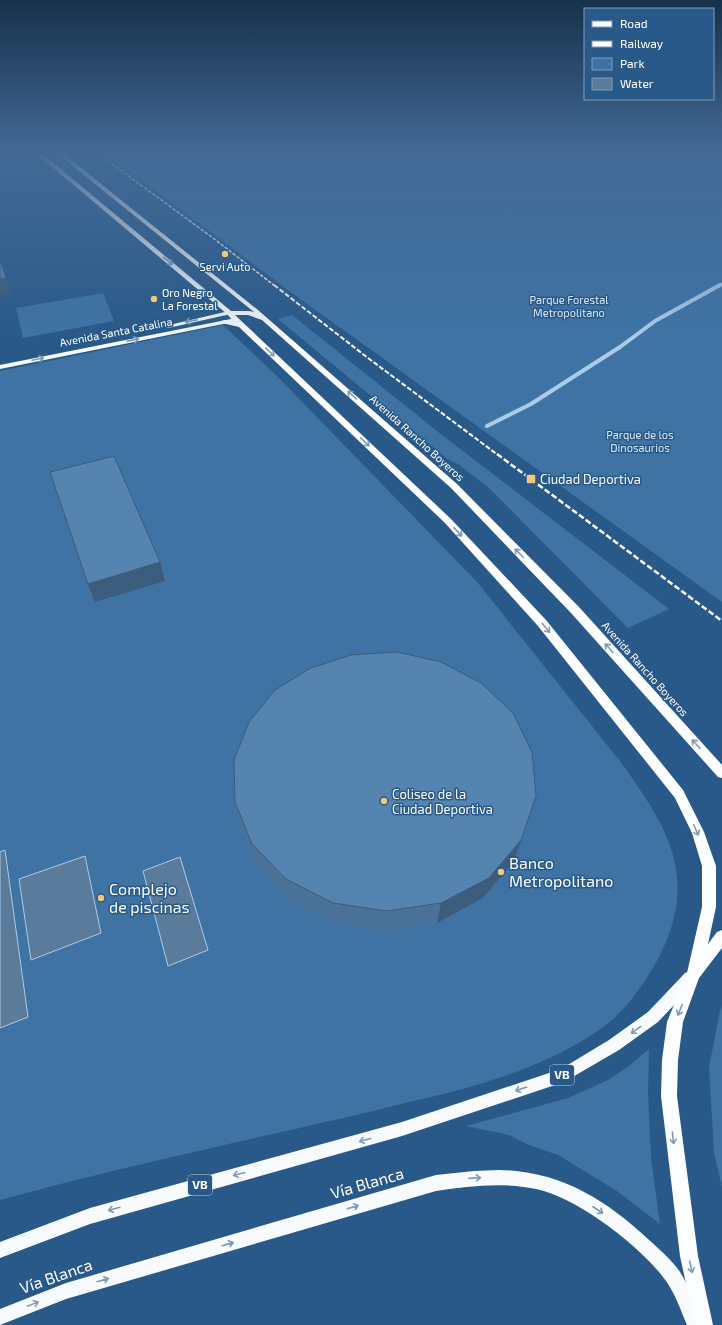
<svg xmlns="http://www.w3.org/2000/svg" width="722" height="1325" viewBox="0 0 722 1325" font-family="'Exo 2',sans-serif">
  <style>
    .green { fill: #3e73a4 }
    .water { fill: #5b7b9b; stroke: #abcce8 }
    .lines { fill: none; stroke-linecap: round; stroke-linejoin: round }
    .stream-far1 { stroke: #abcce8; stroke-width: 3 }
    .stream { stroke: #abcce8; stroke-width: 4 }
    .primary { fill: #f8fbfe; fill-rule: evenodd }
    .trunk { fill: #fcfdfe; fill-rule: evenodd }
    .rail-far2 { stroke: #fff; stroke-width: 1.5; stroke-dasharray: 3.5 1.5; stroke-linecap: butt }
    .rail-far1 { stroke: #fff; stroke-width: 2; stroke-dasharray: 5 2; stroke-linecap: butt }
    .rail { stroke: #fff; stroke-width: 2.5; stroke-dasharray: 6 2.5; stroke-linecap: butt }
    .wall { fill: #4a7298 }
    .shaded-wall { fill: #3c5c7c }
    .building { fill: #5684b1; stroke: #3c5c7c }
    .oneway { stroke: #7d9bb7 }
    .oneway2 { stroke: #7c9ab7 }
    .poi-dot { fill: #efc77d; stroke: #295988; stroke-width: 1.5 }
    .labels { text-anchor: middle; stroke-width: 3; stroke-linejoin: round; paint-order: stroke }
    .far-poi-label { font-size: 11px; fill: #fff; stroke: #295988 }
    .far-park-label { font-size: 11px; fill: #dae9f7; stroke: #295988 }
    .far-street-label { font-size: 11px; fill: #fff; stroke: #295988 }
    .shield { fill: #295988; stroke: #bfcddb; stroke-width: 1 }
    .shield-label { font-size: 12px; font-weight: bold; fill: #fff }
    .poi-label { font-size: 13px; fill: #fff; stroke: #295988; text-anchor: start }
    .near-poi-label { font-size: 16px; fill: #fff; stroke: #295988; text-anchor: start }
    .near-street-label { font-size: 16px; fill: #fff; stroke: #295988 }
  </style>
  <rect width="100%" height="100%" fill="#295988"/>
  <g class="green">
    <polygon points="108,155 722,155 722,602 292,293"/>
    <polygon points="103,293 114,321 23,338 16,308"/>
    <polygon points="292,315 442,435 669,609 628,628 489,488 458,464 446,458 278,319"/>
    <path d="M223 325 279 378 478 583 623 765C668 828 698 877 661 953 650 975 630 1005 611 1021 554 1066 479 1086 409 1102 367 1113 324 1122 282 1132 187 1153 93 1175 0 1200V371Z"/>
    <polygon points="722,1007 722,1187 714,1153 709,1067 720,1011"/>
    <polygon points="649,1049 648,1094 651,1158 660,1224 617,1191 558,1155 529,1145 509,1135 466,1126 568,1098 608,1080 629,1066"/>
  </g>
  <g class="water">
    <polygon points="5,850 28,1017 0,1028 0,852"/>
    <polygon points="85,856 101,933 31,960 19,879"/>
    <polygon points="180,857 208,950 168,966 143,871"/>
  </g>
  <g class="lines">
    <polyline class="stream-far1" points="719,286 722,284"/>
    <polyline class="stream" points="487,426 531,404 620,347 655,321 720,285"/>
    <g class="primary">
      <polygon points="229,311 232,313 231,314 168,328 165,326"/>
      <polygon points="236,318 238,319 238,321 0,369 0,365"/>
      <polygon points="690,971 695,973 697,978 695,983 658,1022 619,1050 564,1082 402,1136 90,1224 0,1258 0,1242 90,1208 402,1122 561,1069 609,1040 648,1012 685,973"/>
      <path d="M499 1170C559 1171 605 1199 648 1239 659 1249 672 1260 680 1272 690 1288 697 1307 704 1325H687C681 1311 676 1296 668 1284 645 1249 577 1197 536 1189 503 1182 469 1186 436 1191L66 1299 0 1325V1309L66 1283 436 1175 474 1171Z"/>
    </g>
    <polygon class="trunk" points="38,155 44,155 231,311 249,311 254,312 59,155 65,155 258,310 457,484 579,607 722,765 722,778 718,777 571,613 451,488 262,320 248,315 235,315 451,519 546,620 683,790 704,832 716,866 716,907 708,944 717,932 722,930 722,948 699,978 683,1022 678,1060 677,1096 698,1256 713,1325 695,1325 680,1256 661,1096 662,1060 667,1022 687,973 702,907 702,866 692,833 675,798 538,626 445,523 239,327 222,323 220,322 224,320 234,322 227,314"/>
    <polyline class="rail-far2" points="100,155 213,238 275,286"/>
    <polyline class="rail-far1" points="274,285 368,358 498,455"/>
    <polyline class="rail" points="497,454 722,621"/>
  </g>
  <polygon class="wall" points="235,802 514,861 483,898 437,923 385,931 334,923 289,900 257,865 240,825"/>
  <g class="shaded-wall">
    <polygon points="6,278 12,294 0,296 0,279"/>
    <polygon points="160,562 165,581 95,602 88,584"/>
    <polygon points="536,796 514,861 483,898 437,923 441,903"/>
  </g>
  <g class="building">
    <polygon points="0,260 6,278 0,279"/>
    <polygon points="114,456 160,562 88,584 50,472"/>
    <polygon points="397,652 441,662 481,683 513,713 532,752 536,796 521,840 489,878 441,903 387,911 333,903 286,879 252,844 235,802 234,760 249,722 275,690 311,668 351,655"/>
  </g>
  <defs><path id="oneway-shaft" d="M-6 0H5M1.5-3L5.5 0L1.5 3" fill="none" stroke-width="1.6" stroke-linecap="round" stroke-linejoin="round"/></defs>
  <g class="oneway">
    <use href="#oneway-shaft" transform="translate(168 261) rotate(40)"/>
    <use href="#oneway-shaft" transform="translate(270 352) rotate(44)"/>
    <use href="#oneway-shaft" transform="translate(352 395) rotate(-138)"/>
    <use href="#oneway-shaft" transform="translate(365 442) rotate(44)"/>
    <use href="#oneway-shaft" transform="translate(458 532) rotate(47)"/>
    <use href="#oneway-shaft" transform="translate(519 553) rotate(-134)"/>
    <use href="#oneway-shaft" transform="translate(546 628) rotate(51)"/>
    <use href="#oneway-shaft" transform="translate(609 648) rotate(-132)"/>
    <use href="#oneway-shaft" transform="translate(696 744) rotate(-132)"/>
    <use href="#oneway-shaft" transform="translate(696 830) rotate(66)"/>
    <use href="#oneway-shaft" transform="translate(680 1010) rotate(112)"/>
    <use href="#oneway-shaft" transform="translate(673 1138) rotate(84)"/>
    <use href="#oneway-shaft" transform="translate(691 1267) rotate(77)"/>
  </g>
  <g class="oneway2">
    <use href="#oneway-shaft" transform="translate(191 321) rotate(169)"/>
    <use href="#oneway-shaft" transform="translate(133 340) rotate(-11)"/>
    <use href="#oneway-shaft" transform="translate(38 359) rotate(-12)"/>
    <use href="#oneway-shaft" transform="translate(636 1030) rotate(144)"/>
    <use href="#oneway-shaft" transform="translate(521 1089) rotate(161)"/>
    <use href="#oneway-shaft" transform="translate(365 1140) rotate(165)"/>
    <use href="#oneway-shaft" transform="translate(239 1174) rotate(165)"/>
    <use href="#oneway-shaft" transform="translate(475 1178) rotate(-4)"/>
    <use href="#oneway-shaft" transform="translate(353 1207) rotate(-16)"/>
    <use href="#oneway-shaft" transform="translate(114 1209) rotate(164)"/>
    <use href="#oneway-shaft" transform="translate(598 1210) rotate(33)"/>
    <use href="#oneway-shaft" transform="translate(228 1244) rotate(-16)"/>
    <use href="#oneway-shaft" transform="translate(103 1280) rotate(-16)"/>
    <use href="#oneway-shaft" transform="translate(33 1304) rotate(-22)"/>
  </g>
  <linearGradient id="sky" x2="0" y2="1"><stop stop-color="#17314b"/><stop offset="0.45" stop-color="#436a96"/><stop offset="1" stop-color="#436a96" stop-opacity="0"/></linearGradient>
  <rect width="722" height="341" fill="url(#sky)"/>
  <g class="poi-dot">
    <circle cx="225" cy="254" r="4"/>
    <circle cx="154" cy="299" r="4"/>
    <rect x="526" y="474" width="10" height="10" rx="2"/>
    <circle cx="384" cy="801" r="4"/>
    <circle cx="501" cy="872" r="4"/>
    <circle cx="101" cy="898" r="4"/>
  </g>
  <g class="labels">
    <g class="far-poi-label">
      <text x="225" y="271">Servi Auto</text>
      <text x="162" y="297" text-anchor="start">Oro Negro<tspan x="162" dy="13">La Forestal</tspan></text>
    </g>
    <g class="far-park-label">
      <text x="569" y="304">Parque Forestal<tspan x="569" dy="13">Metropolitano</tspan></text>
      <text x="640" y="439">Parque de los<tspan x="640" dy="13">Dinosaurios</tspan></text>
    </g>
    <g class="far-street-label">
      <text transform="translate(116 332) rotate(-11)" y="4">Avenida Santa Catalina</text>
      <text transform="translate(417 438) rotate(42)" y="4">Avenida Rancho Boyeros</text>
      <text transform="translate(645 669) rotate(48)" y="4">Avenida Rancho Boyeros</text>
    </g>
    <g class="shield">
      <rect x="550" y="1065" width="24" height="20" rx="3"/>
      <rect x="188" y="1175" width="24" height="20" rx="3"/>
    </g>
    <g class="shield-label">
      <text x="562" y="1079">VB</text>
      <text x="200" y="1189">VB</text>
    </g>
    <g class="poi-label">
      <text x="540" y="484">Ciudad Deportiva</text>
      <text x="392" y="799">Coliseo de la<tspan x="392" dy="15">Ciudad Deportiva</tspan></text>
    </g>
    <g class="near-poi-label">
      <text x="509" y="869">Banco<tspan x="509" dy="18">Metropolitano</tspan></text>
      <text x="109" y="895">Complejo<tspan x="109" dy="18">de piscinas</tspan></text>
    </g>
    <g class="near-street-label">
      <text transform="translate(367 1183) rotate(-16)" y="6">Vía Blanca</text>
      <text transform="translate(56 1276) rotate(-19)" y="6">Vía Blanca</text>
    </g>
  </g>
  <rect x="584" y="8" width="130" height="92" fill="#295988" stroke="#7f9bb8"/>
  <rect x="592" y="21" width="20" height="6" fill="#f8fbfe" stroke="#7f9bb8"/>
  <text x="620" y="28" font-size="12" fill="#ffffff">Road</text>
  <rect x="592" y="41" width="20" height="6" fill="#ffffff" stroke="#7f9bb8"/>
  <text x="620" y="48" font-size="12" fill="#ffffff">Railway</text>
  <rect x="592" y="58" width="20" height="12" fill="#3e73a4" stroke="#7f9bb8"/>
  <text x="620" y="68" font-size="12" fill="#ffffff">Park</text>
  <rect x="592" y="78" width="20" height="12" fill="#5b7b9b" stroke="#7f9bb8"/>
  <text x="620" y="88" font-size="12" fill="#ffffff">Water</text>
</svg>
